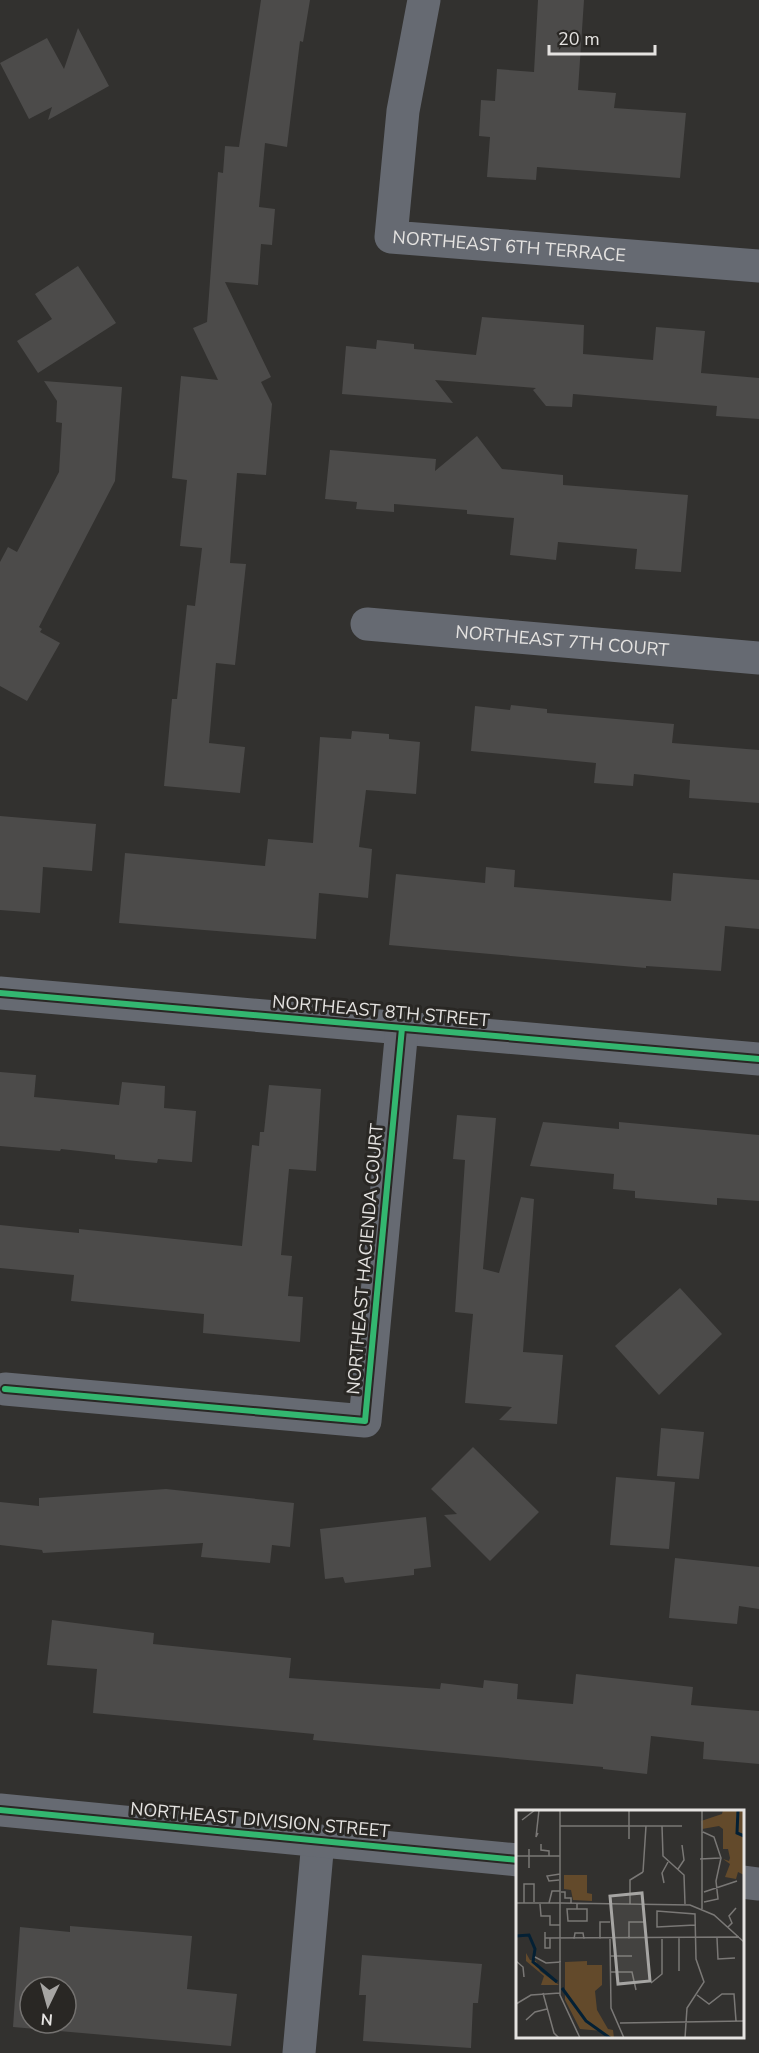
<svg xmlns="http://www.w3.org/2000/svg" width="759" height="2053" viewBox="0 0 759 2053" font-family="'Nunito Sans',sans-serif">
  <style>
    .building { fill: #4c4b4a; fill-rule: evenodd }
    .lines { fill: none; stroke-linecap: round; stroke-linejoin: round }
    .minor { stroke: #666a72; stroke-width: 33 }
    .tertiary { stroke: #666a72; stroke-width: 33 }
    .cycleway-casing { stroke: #292724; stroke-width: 10 }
    .cycleway { stroke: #33b770; stroke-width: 6 }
    .labels { text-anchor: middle; stroke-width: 6; stroke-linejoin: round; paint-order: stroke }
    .street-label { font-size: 18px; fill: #e5e3e1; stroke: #292724 }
    .inset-river { fill: none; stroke: #042034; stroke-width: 3 }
    .inset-road { fill: none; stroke: #7a7876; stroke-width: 1.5 }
    .view { fill: #a6a5a3; fill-opacity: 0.15; stroke: #a6a5a3; stroke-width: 3 }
    .inset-edge { fill: none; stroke: #e5e3e1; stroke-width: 3 }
  </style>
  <rect width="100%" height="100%" fill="#32312f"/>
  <g class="building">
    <polygon points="261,0 310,0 303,42 300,41 287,147 265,143 259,207 275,209 272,245 261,244 258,285 225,282 271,377 261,382 272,404 266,475 237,473 230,563 246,564 235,665 216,663 209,743 245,747 240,793 164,786 172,699 177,699 187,605 195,606 202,548 180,546 187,480 172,478 181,376 218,380 193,328 207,322 218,172 223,173 225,146 239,147"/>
    <polygon points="538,0 584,0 578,90 616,93 614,108 686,113 680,178 537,167 536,180 487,177 490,137 479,136 481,100 495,101 497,69 534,72"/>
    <polygon points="78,28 109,86 48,120 52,107 29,119 0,63 47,38 64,69"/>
    <polygon points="78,266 116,323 38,373 17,341 52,319 35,294"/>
    <polygon points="482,317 584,325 583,354 653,360 656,327 705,331 701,373 759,378 759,419 716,416 717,406 573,394 572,407 546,406 533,390 536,388 435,380 453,403 342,394 346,346 376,349 377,340 414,344 414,349 476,355"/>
    <polygon points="44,381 122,387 115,481 39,627 42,629 40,632 60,643 27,701 0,686 0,562 8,547 17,552 59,472 62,423 56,422 57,401"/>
    <polygon points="477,436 502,469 563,475 563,485 688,495 681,572 635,569 637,549 558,542 556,560 510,555 514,518 467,514 467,510 394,504 394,512 356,509 357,502 325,499 330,450 436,459 435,471"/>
    <polygon points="511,705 547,709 547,713 674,724 672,743 759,750 759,803 689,798 690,780 634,774 633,786 594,783 596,763 471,751 475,706 510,710"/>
    <polygon points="352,731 389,734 389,739 420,742 416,794 366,790 359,847 372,849 368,898 319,893 316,939 119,923 125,853 265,866 268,839 313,843 320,737 351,739"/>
    <polygon points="0,816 96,824 92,871 43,867 40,913 0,910"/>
    <polygon points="486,867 515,870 514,887 671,901 673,873 759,880 759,929 725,926 721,971 646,966 646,968 389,945 396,874 485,883"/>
    <polygon points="0,1072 36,1075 34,1097 119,1105 122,1082 165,1086 164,1108 196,1111 192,1162 158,1159 157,1163 115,1159 115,1155 61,1149 60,1151 0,1146"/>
    <polygon points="269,1085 321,1089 316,1171 289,1169 281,1255 292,1256 288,1296 303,1297 300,1342 203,1333 204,1314 71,1301 74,1275 0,1268 0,1225 79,1233 79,1229 242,1246 252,1145 259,1146 260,1132 264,1132"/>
    <polygon points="457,1115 496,1118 483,1269 499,1273 521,1197 534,1199 523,1352 563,1355 557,1424 499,1420 512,1407 465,1403 473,1314 455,1312 465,1160 453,1159"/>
    <polygon points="543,1122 619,1129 619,1122 759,1135 759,1201 717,1198 717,1205 635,1198 635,1191 613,1189 614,1174 530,1166"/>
    <polygon points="680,1288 722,1334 659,1395 615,1346"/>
    <polygon points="661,1428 704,1432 699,1479 657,1476"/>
    <polygon points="473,1447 539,1512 490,1561 444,1515 457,1514 431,1489"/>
    <polygon points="616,1477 675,1482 669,1549 610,1545"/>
    <polygon points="166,1489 294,1503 290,1547 272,1545 270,1563 201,1557 203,1543 43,1553 42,1550 0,1545 0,1502 39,1506 39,1498"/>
    <polygon points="426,1517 431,1567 414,1569 414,1575 345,1583 343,1577 325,1579 320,1529"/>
    <polygon points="675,1558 759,1567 759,1609 739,1606 737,1624 669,1618"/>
    <polygon points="52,1620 154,1633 153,1644 291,1658 289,1678 440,1689 441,1683 483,1688 484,1680 518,1684 517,1699 573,1704 576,1674 693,1687 691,1705 759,1711 759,1764 703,1759 704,1742 651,1736 647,1774 603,1769 603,1767 313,1740 314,1734 93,1713 97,1669 47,1665"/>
    <path d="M70 1926 192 1936 187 1989 237 1994 231 2046 13 2027 20 1927 70 1932ZM30 1987H66V2023H30Z"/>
    <polygon points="362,1955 482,1964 478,2003 473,2003 471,2048 363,2041 366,1995 359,1995"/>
  </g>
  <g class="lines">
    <g class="minor">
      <path id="s1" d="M424 0 403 111 391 237 759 266"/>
      <path id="s2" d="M367 624 759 658"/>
      <polyline points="0,993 759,1059"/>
      <polyline points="5,1389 365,1421 402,1028"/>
      <polyline points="299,2053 318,1841"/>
    </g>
    <g class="tertiary">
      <polyline points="0,1810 518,1860"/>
      <polyline points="742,1882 759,1884"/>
    </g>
    <defs>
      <g id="cycleway">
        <polyline points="0,993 759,1059"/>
        <polyline points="5,1389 365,1421 402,1028"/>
        <polyline points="0,1810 518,1860"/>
      </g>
    </defs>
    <use href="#cycleway" class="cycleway-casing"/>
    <use href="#cycleway" class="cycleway"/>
  </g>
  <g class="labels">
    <g class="street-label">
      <text dy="6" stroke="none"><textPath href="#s1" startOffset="358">NORTHEAST 6TH TERRACE</textPath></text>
      <text dy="6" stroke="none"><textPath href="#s2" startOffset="196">NORTHEAST 7TH COURT</textPath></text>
      <text transform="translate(381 1011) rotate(5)" y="6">NORTHEAST 8TH STREET</text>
      <text transform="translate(365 1259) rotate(-85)" y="6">NORTHEAST HACIENDA COURT</text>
      <text transform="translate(260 1820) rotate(5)" y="6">NORTHEAST DIVISION STREET</text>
    </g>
  </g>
  <g transform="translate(516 1810)">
    <rect width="228" height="228" fill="#32312f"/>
    <path d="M207 0H228V65L222 62 220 69 209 67 214 54 207 49 213 51 214 48 212 39H207V19L203 16 186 19 185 11 206 4ZM48 65H71V83L76 84V91L57 90 55 80 48 79ZM10 143 14 150 20 151 24 161 43 175H25L28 166 10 151ZM71 151V155H86V175L79 181 81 200 92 219 97 220 98 228H90L86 221 64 219 49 190V152Z" fill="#634a2b"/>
    <path class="inset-river" d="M222 0 221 23 228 26M0 126 13 125 19 139 17 152 41 172M46 178 70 211 94 228"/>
    <path class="inset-road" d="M44 0V185L64 228M10 7 6 10 19 0M44 16H166M146 16 147 46 168 65 169 94M187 22 198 27 205 48 200 71 202 89 188 92M22 23 20 27 23 0M113 29V0M25 34V40L33 41V46M0 46H44M184 49 204 48M13 58V39M162 59 168 50 166 35M127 62 130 16M43 70 33 71 31 66 44 64M148 73 146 63 152 52M45 82H49V88H55V93M188 82 221 71M0 93H45M8 93V74H18V92M33 93 36 81H44M45 93 174 95 198 105 228 132M24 94 25 106H34V115H44M114 94V70L127 62M61 99H51L52 111H71V99H61V93M186 99V0M212 117 216 113 213 106 220 98M29 122V138H34V128M29 128 223 127M163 128V161M201 128 202 149 219 148M58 129 59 123H67L68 129M84 129V112H94M94 129 95 198 108 228M113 129V112H129M94 146H116M19 147 30 153 45 152M0 151 7 157 8 167M95 162H116L120 180M135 173 146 164V129M27 183 38 223 43 228M181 185 193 194 206 184H218L220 211M0 194 15 185 44 183M10 210 19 202 31 199M104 213 228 211M169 228 171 198 188 172 180 149 179 104 141 101V117L179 115"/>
    <path class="view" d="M126 83 134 171 102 174 94 86Z"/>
    <rect width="228" height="228" class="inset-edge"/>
  </g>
  <g transform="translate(48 2005) rotate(185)"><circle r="28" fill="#292724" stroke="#747270" stroke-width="1.5"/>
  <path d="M0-4.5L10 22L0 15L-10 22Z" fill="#a6a5a3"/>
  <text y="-9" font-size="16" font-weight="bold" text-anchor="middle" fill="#e5e3e1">N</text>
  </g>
  <path d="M549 45v9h106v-9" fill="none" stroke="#e5e3e1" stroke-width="3"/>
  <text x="558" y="45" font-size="18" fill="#e5e3e1" stroke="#292724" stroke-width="4.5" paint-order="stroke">20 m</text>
</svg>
